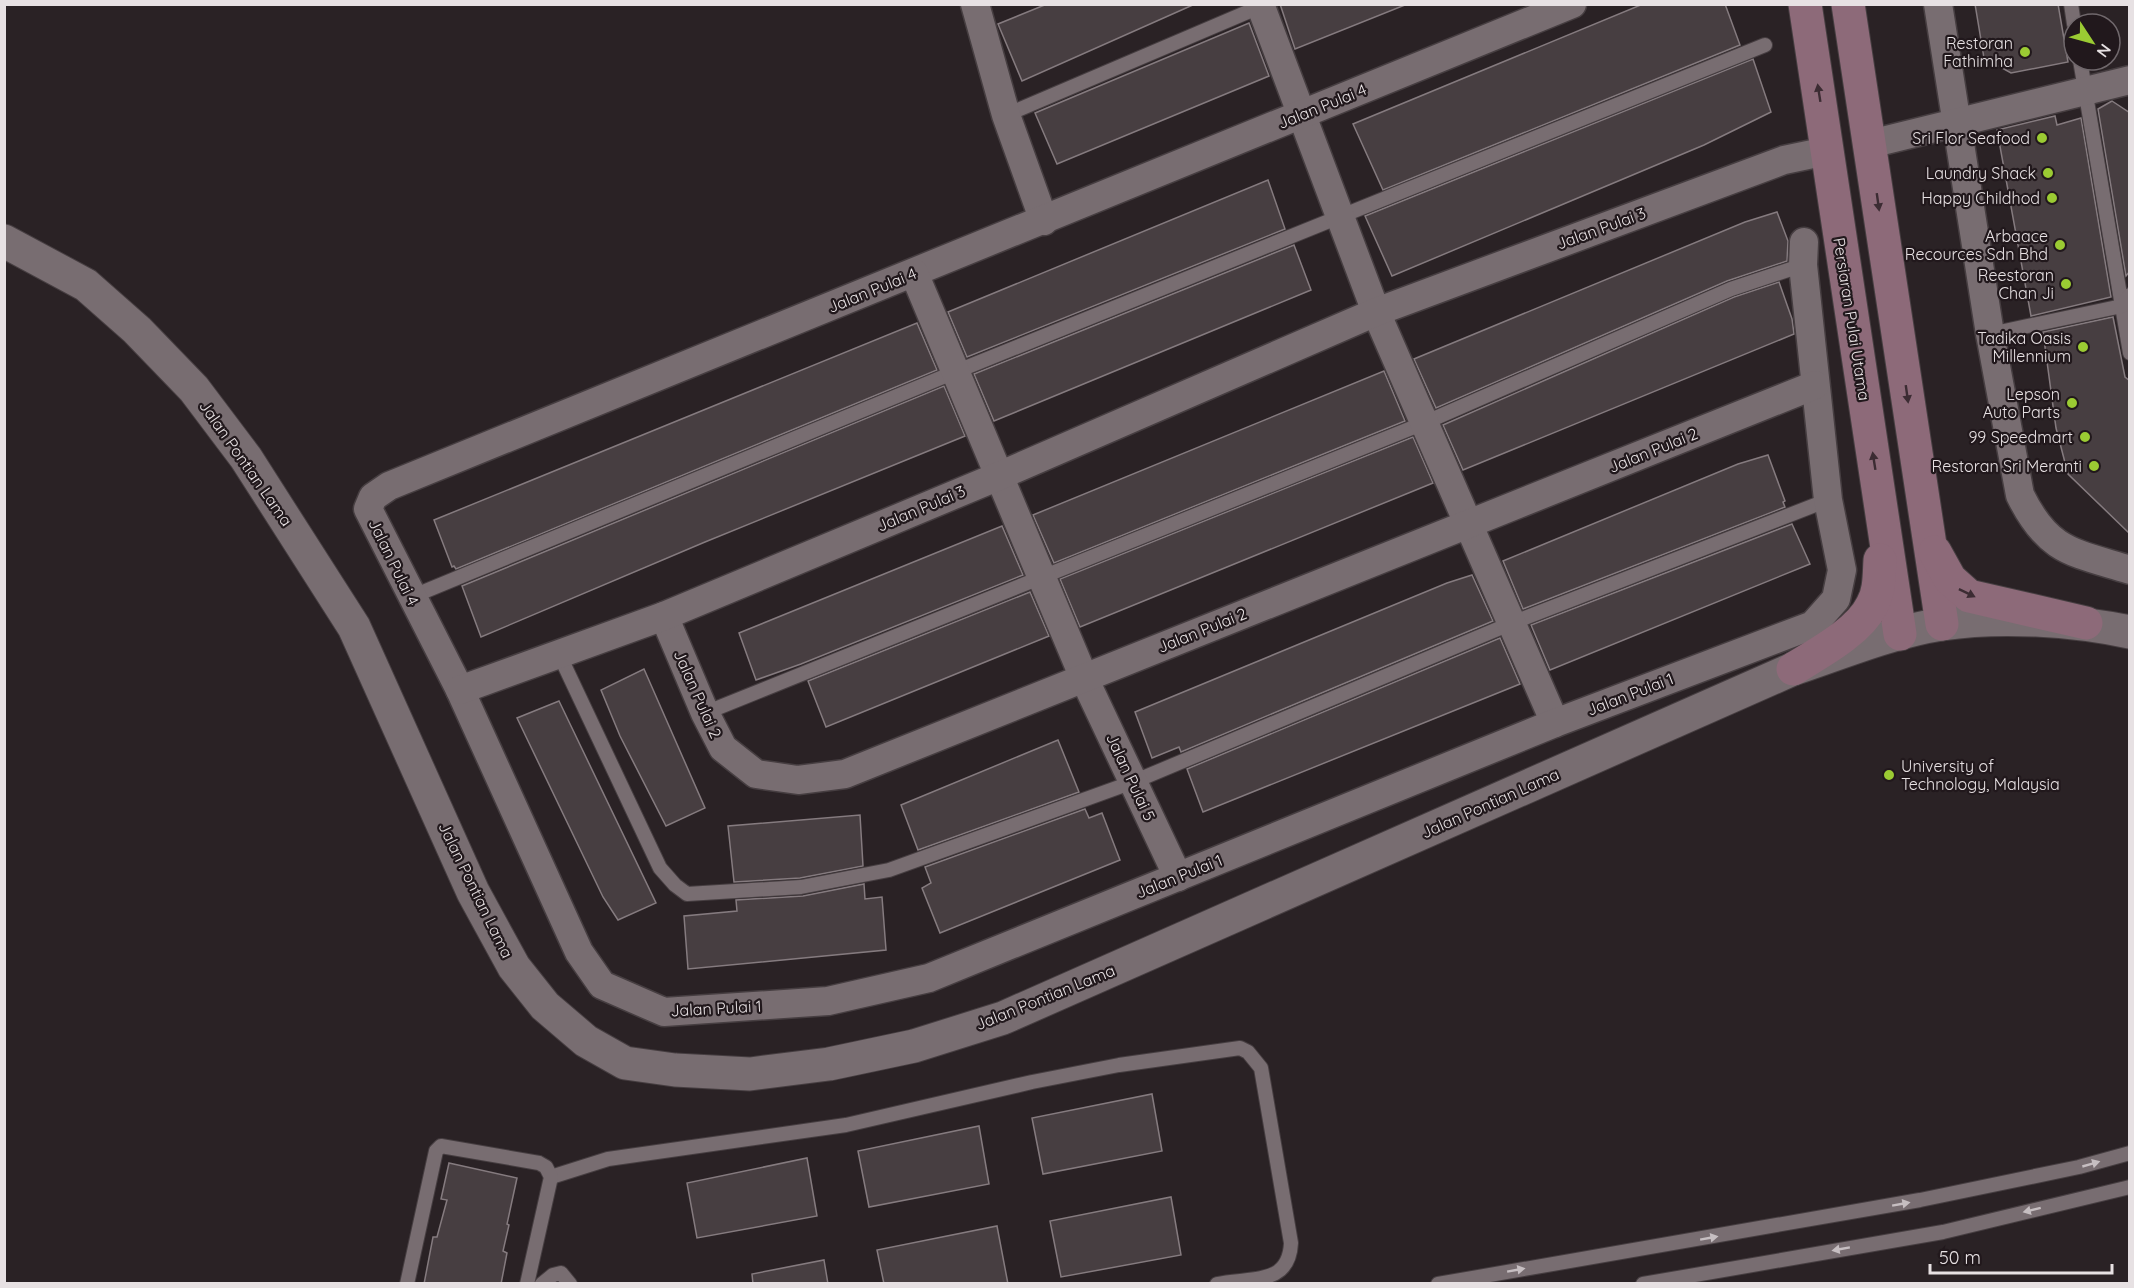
<svg xmlns="http://www.w3.org/2000/svg" width="2134" height="1288" viewBox="0 0 2134 1288" font-family="Quicksand,sans-serif">
  <style>
    .building { fill: #473e41; stroke: #857b7f; stroke-width: 1.5 }
    .lines { fill: none; stroke-linecap: round; stroke-linejoin: round }
    .service-casing { stroke: #463e41; stroke-width: 16 }
    .minor-casing { stroke: #463e41; stroke-width: 31 }
    .tertiary-casing { stroke: #463e41; stroke-width: 35 }
    .secondary-casing { stroke: #463e41; stroke-width: 35 }
    .service { stroke: #786d71; stroke-width: 14 }
    .minor { stroke: #786d71; stroke-width: 28 }
    .tertiary { stroke: #786d71; stroke-width: 33 }
    .secondary { stroke: #8d6a79; stroke-width: 33 }
    .oneway { fill: #3c2c33 }
    .oneway2 { fill: #c6bec1 }
    .poi-dot { fill: #9bcb33; stroke: #21181c; stroke-width: 2 }
    .labels { text-anchor: middle; stroke-width: 4.5; stroke-linejoin: round; paint-order: stroke }
    .poi-label { font-size: 16px; fill: #e7e1e3; stroke: #21181c; text-anchor: end }
    .street-label { font-size: 16px; fill: #e7e1e3; stroke: #21181c }
  </style>
  <rect width="100%" height="100%" fill="#2a2225"/>
  <g class="building">
    <polygon points="1047,4 1195,4 1022,81 998,24"/>
    <polygon points="1280,4 1405,4 1405,5 1295,49"/>
    <polygon points="1643,4 1725,4 1740,45 1383,190 1353,124"/>
    <polygon points="1975,4 2058,4 2068,62 2011,73 1984,58"/>
    <polygon points="1249,23 1269,76 1057,164 1035,113"/>
    <polygon points="1753,59 1771,112 1704,145 1392,276 1365,216"/>
    <polygon points="2112,101 2130,113 2130,271 2126,276 2098,109"/>
    <polygon points="2055,116 2057,125 2081,118 2111,297 2031,316 1997,130"/>
    <polygon points="1268,180 1285,229 967,357 948,312"/>
    <polygon points="1777,212 1788,241 1787,261 1727,281 1436,408 1414,359 1745,222"/>
    <polygon points="1294,245 1311,290 994,421 974,374"/>
    <polygon points="1779,282 1792,319 1794,334 1463,470 1443,425 1734,297"/>
    <polygon points="2113,317 2125,377 2130,381 2130,534 2068,474 2056,428 2043,332"/>
    <polygon points="917,323 937,370 456,569 454,566 452,567 434,520"/>
    <polygon points="1384,371 1405,421 1054,563 1033,515"/>
    <polygon points="944,386 965,436 705,542 481,637 462,586"/>
    <polygon points="1413,437 1433,483 1080,627 1060,579"/>
    <polygon points="1768,455 1785,501 1783,502 1785,507 1523,609 1503,561 1738,464"/>
    <polygon points="1792,524 1810,564 1550,670 1531,625"/>
    <polygon points="1002,526 1023,575 801,664 756,680 739,633"/>
    <polygon points="1472,575 1493,621 1181,752 1179,747 1152,758 1135,712 1447,583"/>
    <polygon points="1030,592 1049,636 826,727 808,681"/>
    <polygon points="1500,638 1520,684 1203,812 1187,769"/>
    <polygon points="644,669 705,808 666,826 620,736 601,690"/>
    <polygon points="559,701 656,903 618,920 603,897 517,718"/>
    <polygon points="1058,740 1079,792 918,850 901,805"/>
    <polygon points="1085,809 1089,818 1102,813 1120,860 940,933 922,888 931,883 925,867"/>
    <polygon points="860,815 863,866 800,878 734,882 728,826"/>
    <polygon points="864,884 865,899 882,897 886,950 688,969 684,916 737,911 736,900 803,896"/>
    <polygon points="1152,1094 1162,1151 1043,1174 1032,1118"/>
    <polygon points="979,1126 989,1184 869,1207 858,1151"/>
    <polygon points="807,1158 817,1216 697,1238 687,1183"/>
    <polygon points="449,1163 517,1178 507,1224 509,1225 503,1251 507,1253 501,1284 424,1284 433,1237 437,1237 447,1200 441,1199"/>
    <polygon points="1171,1197 1181,1255 1061,1277 1050,1221"/>
    <polygon points="997,1226 1008,1284 884,1284 877,1250"/>
    <polygon points="824,1260 828,1284 753,1284 752,1274"/>
  </g>
  <g class="lines">
    <defs>
      <g id="service">
        <polyline points="2071,4 2074,24"/>
        <polyline points="2080,60 2130,353"/>
        <polyline points="1006,115 1264,5"/>
        <polyline points="1990,334 2122,306 2130,295"/>
        <polyline points="411,597 955,372 1765,45"/>
        <polyline points="559,654 660,868 675,885 687,894 801,887 889,870 1133,782 1512,623 1828,500"/>
        <polyline points="705,713 1424,423 1731,289 1803,265"/>
        <path d="M551 1177 608 1159 846 1125 1032 1082 1119 1065 1240 1048 1248 1052 1261 1068 1291 1243C1289 1286 1251 1277 1217 1284"/>
        <polyline points="407,1284 436,1151 441,1146 539,1163 546,1167 551,1177 527,1284"/>
        <polyline points="542,1284 553,1275 561,1273 570,1284"/>
        <polyline points="1438,1284 1920,1200 2079,1167 2130,1153"/>
        <polyline points="1643,1284 1943,1232 2130,1187"/>
      </g>
      <g id="minor">
        <polyline points="975,4 1006,115 1044,221"/>
        <polyline points="1260,4 1376,312 1555,723"/>
        <polyline points="1572,4 389,486 373,497 368,509 460,690 579,952 602,985 664,1012 828,1001 929,978 1555,723 1813,625 1836,599 1842,570 1828,500 1803,265 1804,242"/>
        <path d="M1938 4 1990 334 2020 495C2048 552 2072 552 2130 570"/>
        <polyline points="1870,144 2130,80"/>
        <polyline points="914,273 1084,678 1178,877"/>
        <polyline points="664,616 705,713 723,748 756,774 798,780 845,774 1815,385"/>
        <polyline points="460,690 664,616 999,476 1376,312 1784,160 1827,151"/>
      </g>
      <path id="tertiary" d="M4 241 86 285 137 330 194 389 246 458 354 627 473 892 514 967 545 1006 586 1041 625 1063 675 1070 750 1074 829 1064 914 1046 1003 1018 1793 669C1841 653 1891 632 1942 624 2001 615 2072 620 2130 632"/>
      <g id="secondary">
        <polyline points="1805,4 1900,634"/>
        <polyline points="1848,4 1942,624"/>
        <polyline points="1935,552 1950,579 1969,596 2086,623"/>
        <path d="M1793 669C1817 654 1859 632 1872 605 1880 591 1879 575 1880 560"/>
      </g>
    </defs>
    <use href="#service" class="service-casing"/>
    <use href="#minor" class="minor-casing"/>
    <use href="#tertiary" class="tertiary-casing"/>
    <use href="#secondary" class="secondary-casing"/>
    <use href="#service" class="service"/>
    <use href="#minor" class="minor"/>
    <use href="#tertiary" class="tertiary"/>
    <use href="#secondary" class="secondary"/>
  </g>
  <defs><path id="oneway-solid" d="M-6-.8H1V-3.2L6.5 0L1 3.2V.8H-6Z" transform="scale(1.5)"/></defs>
  <g class="oneway">
    <use href="#oneway-solid" transform="translate(1819 93) rotate(-99)"/>
    <use href="#oneway-solid" transform="translate(1878 202) rotate(82)"/>
    <use href="#oneway-solid" transform="translate(1907 394) rotate(82)"/>
    <use href="#oneway-solid" transform="translate(1874 461) rotate(-99)"/>
    <use href="#oneway-solid" transform="translate(1967 593) rotate(26)"/>
  </g>
  <g class="oneway2">
    <use href="#oneway-solid" transform="translate(2091 1164) rotate(-16)"/>
    <use href="#oneway-solid" transform="translate(1901 1204) rotate(-10)"/>
    <use href="#oneway-solid" transform="translate(2032 1210) rotate(166)"/>
    <use href="#oneway-solid" transform="translate(1709 1238) rotate(-10)"/>
    <use href="#oneway-solid" transform="translate(1841 1249) rotate(170)"/>
    <use href="#oneway-solid" transform="translate(1516 1270) rotate(-10)"/>
  </g>
  <g class="poi-dot">
    <circle cx="2025" cy="52" r="6"/>
    <circle cx="2042" cy="138" r="6"/>
    <circle cx="2048" cy="173" r="6"/>
    <circle cx="2052" cy="198" r="6"/>
    <circle cx="2060" cy="245" r="6"/>
    <circle cx="2066" cy="284" r="6"/>
    <circle cx="2083" cy="347" r="6"/>
    <circle cx="2072" cy="403" r="6"/>
    <circle cx="2085" cy="437" r="6"/>
    <circle cx="2094" cy="466" r="6"/>
    <circle cx="1889" cy="775" r="6"/>
  </g>
  <g class="labels">
    <g class="poi-label">
      <text x="2013" y="49">Restoran<tspan x="2013" dy="18">Fathimha</tspan></text>
      <text x="2030" y="144">Sri Flor Seafood</text>
      <text x="2036" y="179">Laundry Shack</text>
      <text x="2040" y="204">Happy Childhod</text>
      <text x="2048" y="242">Arbaace<tspan x="2048" dy="18">Recources Sdn Bhd</tspan></text>
      <text x="2054" y="281">Reestoran<tspan x="2054" dy="18">Chan Ji</tspan></text>
      <text x="2071" y="344">Tadika Oasis<tspan x="2071" dy="18">Millennium</tspan></text>
      <text x="2060" y="400">Lepson<tspan x="2060" dy="18">Auto Parts</tspan></text>
      <text x="2073" y="443">99 Speedmart</text>
      <text x="2082" y="472">Restoran Sri Meranti</text>
      <text x="1901" y="772" text-anchor="start">University of<tspan x="1901" dy="18">Technology, Malaysia</tspan></text>
    </g>
    <g class="street-label">
      <text transform="translate(1322 106) rotate(-22)" y="6">Jalan Pulai 4</text>
      <text transform="translate(1601 228) rotate(-20)" y="6">Jalan Pulai 3</text>
      <text transform="translate(872 290) rotate(-22)" y="6">Jalan Pulai 4</text>
      <text transform="translate(1852 319) rotate(81)" y="6">Persiaran Pulai Utama</text>
      <text transform="translate(1653 450) rotate(-22)" y="6">Jalan Pulai 2</text>
      <text transform="translate(246 463) rotate(55)" y="6">Jalan Pontian Lama</text>
      <text transform="translate(921 508) rotate(-23)" y="6">Jalan Pulai 3</text>
      <text transform="translate(394 562) rotate(64)" y="6">Jalan Pulai 4</text>
      <text transform="translate(1202 630) rotate(-22)" y="6">Jalan Pulai 2</text>
      <text transform="translate(698 694) rotate(66)" y="6">Jalan Pulai 2</text>
      <text transform="translate(1630 694) rotate(-21)" y="6">Jalan Pulai 1</text>
      <text transform="translate(1131 777) rotate(65)" y="6">Jalan Pulai 5</text>
      <text transform="translate(1490 803) rotate(-24)" y="6">Jalan Pontian Lama</text>
      <text transform="translate(1179 876) rotate(-22)" y="6">Jalan Pulai 1</text>
      <text transform="translate(476 890) rotate(64)" y="6">Jalan Pontian Lama</text>
      <text transform="translate(1045 997) rotate(-22)" y="6">Jalan Pontian Lama</text>
      <text transform="translate(716 1008) rotate(-3)" y="6">Jalan Pulai 1</text>
    </g>
  </g>
  <rect width="2134" height="1288" fill="none" stroke="#e7e1e3" stroke-width="12"/>
  <g transform="translate(2092 42) rotate(126)"><circle r="28" fill="#21181c" stroke="#70686c" stroke-width="1.5"/>
  <path d="M0-4.5L10 22L0 15L-10 22Z" fill="#9bcb33"/>
  <text y="-9" font-size="16" font-weight="bold" text-anchor="middle" fill="#e7e1e3">N</text>
  </g>
  <path d="M1930 1264v9h182v-9" fill="none" stroke="#e7e1e3" stroke-width="3"/>
  <text x="1939" y="1264" font-size="18" fill="#e7e1e3" stroke="#21181c" stroke-width="4.5" paint-order="stroke">50 m</text>
</svg>
